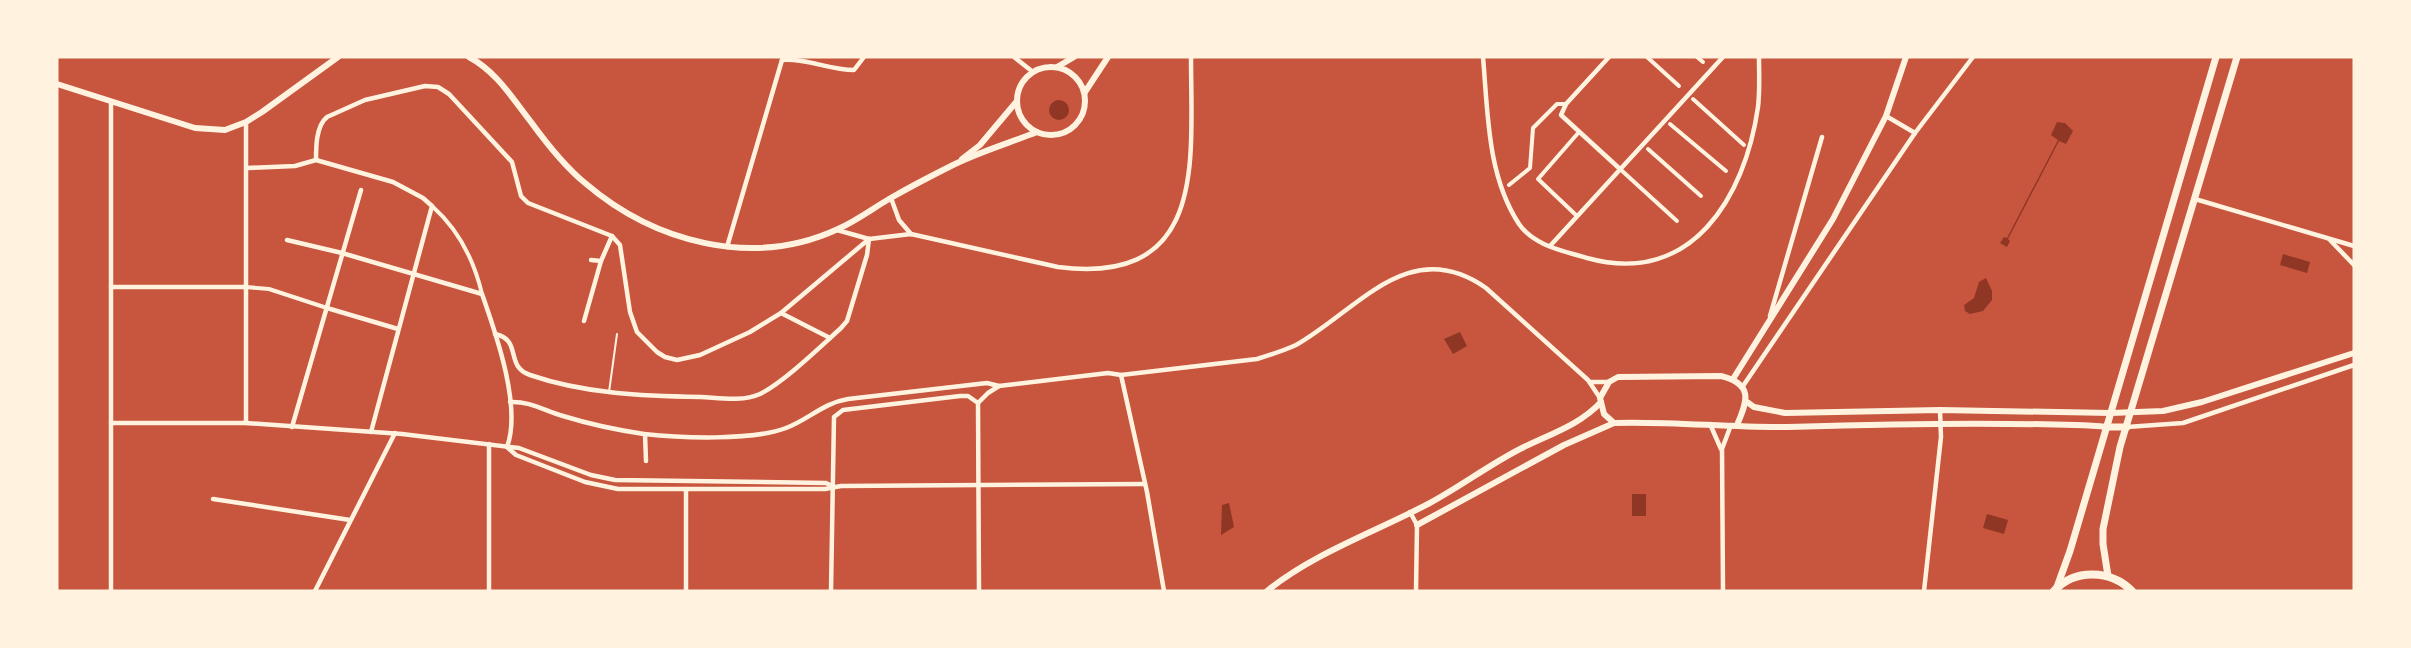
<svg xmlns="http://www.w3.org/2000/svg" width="2411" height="648" viewBox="0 0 2411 648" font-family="'PT Sans Narrow',sans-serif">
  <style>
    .water { fill: #8f3625 }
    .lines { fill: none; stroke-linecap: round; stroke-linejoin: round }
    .service { stroke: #fff3e0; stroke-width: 2 }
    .pedestrian { stroke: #fff3e0; stroke-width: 4 }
    .minor { stroke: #fff3e0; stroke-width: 4.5 }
    .tertiary { stroke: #fff3e0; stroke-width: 6 }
    .secondary { stroke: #fff3e0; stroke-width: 7 }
    .primary { stroke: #fff3e0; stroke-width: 8 }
  </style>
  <rect width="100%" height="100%" fill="#c8553d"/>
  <g class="water">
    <circle cx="1059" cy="110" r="10"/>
    <polygon points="2057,122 2065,123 2073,131 2066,144 2059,141 2008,239 2010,241 2007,247 2000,243 2004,237 2007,238 2058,140 2051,135"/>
    <polygon points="2283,254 2310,262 2307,273 2280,265"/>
    <polygon points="1986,278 1992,291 1992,300 1983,311 1970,314 1965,311 1964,305 1974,298 1979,282"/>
    <polygon points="1460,332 1467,346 1453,354 1444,339"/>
    <rect x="1632" y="494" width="14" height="22"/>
    <polygon points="1229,503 1234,527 1221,535 1222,505"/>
    <polygon points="1987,514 2008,520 2004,534 1983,528"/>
  </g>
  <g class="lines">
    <polyline class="service" points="609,392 617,334"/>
    <g class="pedestrian">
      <polyline points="1647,57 1679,86"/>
      <polyline points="1697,57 1703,62"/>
      <polyline points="1693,99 1744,145"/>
      <polyline points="1670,124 1726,171"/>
      <polyline points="1648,149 1701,196"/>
      <polyline points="1620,169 1677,221"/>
      <polyline points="1509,185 1530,168 1533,128 1557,104 1566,104"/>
      <path d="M432 206C458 229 474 260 482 294"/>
      <polyline points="1577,216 1538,179 1579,132"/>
      <polyline points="246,287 269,289 327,308"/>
    </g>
    <g class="minor">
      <polyline points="1014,57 1033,72"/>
      <path d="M1483 57C1488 113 1487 175 1519 224 1534 246 1564 251 1587 258 1692 287 1745 197 1758 107 1760 91 1759 73 1759 57"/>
      <polyline points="1609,57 1566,104 1561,115 1620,169"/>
      <path d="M782 60C807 58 829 70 854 70L864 57"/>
      <polyline points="1886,116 1915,133"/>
      <polyline points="246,122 246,423"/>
      <path d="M316 160C316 147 316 126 327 117L365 100 425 86 438 87 449 94 512 162 521 196 528 203 612 236 620 245 630 312 637 332 657 352 665 357 677 360 700 355 750 332 781 313 869 239"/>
      <polyline points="247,168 295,166 316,160 393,182 423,198 432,206 371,432"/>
      <polyline points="891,198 899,220 911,234"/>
      <polyline points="2195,199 2354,246"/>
      <path d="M837 230 869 239 911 234 1058 267C1208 286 1191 161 1191 57"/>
      <path d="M287 240 342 253 482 294C496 334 522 407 507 447"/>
      <polyline points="2330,240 2354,265"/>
      <polyline points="1550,246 1723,57"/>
      <polyline points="727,247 782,60"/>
      <polyline points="591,260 601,261"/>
      <polyline points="111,287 246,287"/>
      <polyline points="327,308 398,329"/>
      <polyline points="781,313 830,338"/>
      <polyline points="1770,316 1822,137"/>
      <polyline points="584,321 601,261 612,236"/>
      <path d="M495 334C523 340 504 366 530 375 585 394 644 396 701 397 720 398 742 402 760 394 784 382 820 347 841 328L847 321 867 255 869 239"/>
      <polyline points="1121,375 1147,492 1164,591"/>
      <polyline points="1590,382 1609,382"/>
      <polyline points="1743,386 1915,133 1973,57"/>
      <path d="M510 402C530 401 545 411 563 416 589 424 617 430 644 434 680 438 752 441 786 428 808 420 823 403 848 399L987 383 999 386 1108 373 1121 375 1257 359C1270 355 1283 351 1296 345 1358 310 1409 234 1486 288L1588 380 1600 398"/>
      <polyline points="978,403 988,393 999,386"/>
      <polyline points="111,423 246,423 402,434 519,448 591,475 615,480 826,483 832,486"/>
      <polyline points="1710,424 1721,449"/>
      <polyline points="292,427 361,190"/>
      <polyline points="2127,427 2183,423 2354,365"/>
      <polyline points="645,434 646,461"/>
      <polyline points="489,444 489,591"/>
      <polyline points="507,447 516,455 585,482 618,489 825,489 841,486 1145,484"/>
      <polyline points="686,490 686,591"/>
      <polyline points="213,499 350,520"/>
      <polyline points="1410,512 1417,525 1416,591"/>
      <polyline points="111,591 111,101"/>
      <polyline points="315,591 395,433"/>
      <polyline points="831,591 834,417 843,410 960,396 968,396 978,403 979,591"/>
      <polyline points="1723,591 1722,449 1731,425"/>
      <polyline points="1924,591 1941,437 1940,410"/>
    </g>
    <g class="tertiary">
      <path d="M469 57C497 72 512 98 531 122 547 144 564 166 585 183 654 242 752 269 838 229 856 221 872 209 889 199 910 187 931 176 953 165 979 152 1009 143 1037 132"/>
      <circle cx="1051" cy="101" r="34"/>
      <polyline points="1057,67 1074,57"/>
      <polyline points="57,84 195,128 225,130 246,122 262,112 338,57"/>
      <polyline points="1085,92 1108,57"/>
      <polyline points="962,159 980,145 1017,101"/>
      <polyline points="1733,379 1833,219 1886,116 1906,57"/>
      <polyline points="1747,402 1754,407 1785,413 1940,410 2111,413 2163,411 2202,402 2354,353"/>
      <path d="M1737 425C1748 400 1753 384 1721 376L1618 377 1609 382 1600 398 1604 414 1614 423C1672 421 1730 428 1788 427 1861 425 1934 423 2007 424 2040 424 2074 424 2107 427"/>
      <polyline points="1417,525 1564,445 1614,423"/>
      <path d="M1267 591C1314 553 1375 532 1428 504 1460 487 1490 464 1522 448 1550 434 1580 425 1601 402"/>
    </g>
    <g class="secondary">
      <polyline points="2107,427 2127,427"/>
      <polyline points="2108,576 2103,544 2103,529 2120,447 2237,57"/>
      <polyline points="2057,587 2070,551 2216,57"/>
    </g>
    <path class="primary" d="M2054 591C2075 568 2111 570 2132 591"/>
  </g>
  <rect width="2411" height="648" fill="none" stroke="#fff3e0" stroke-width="117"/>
</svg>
